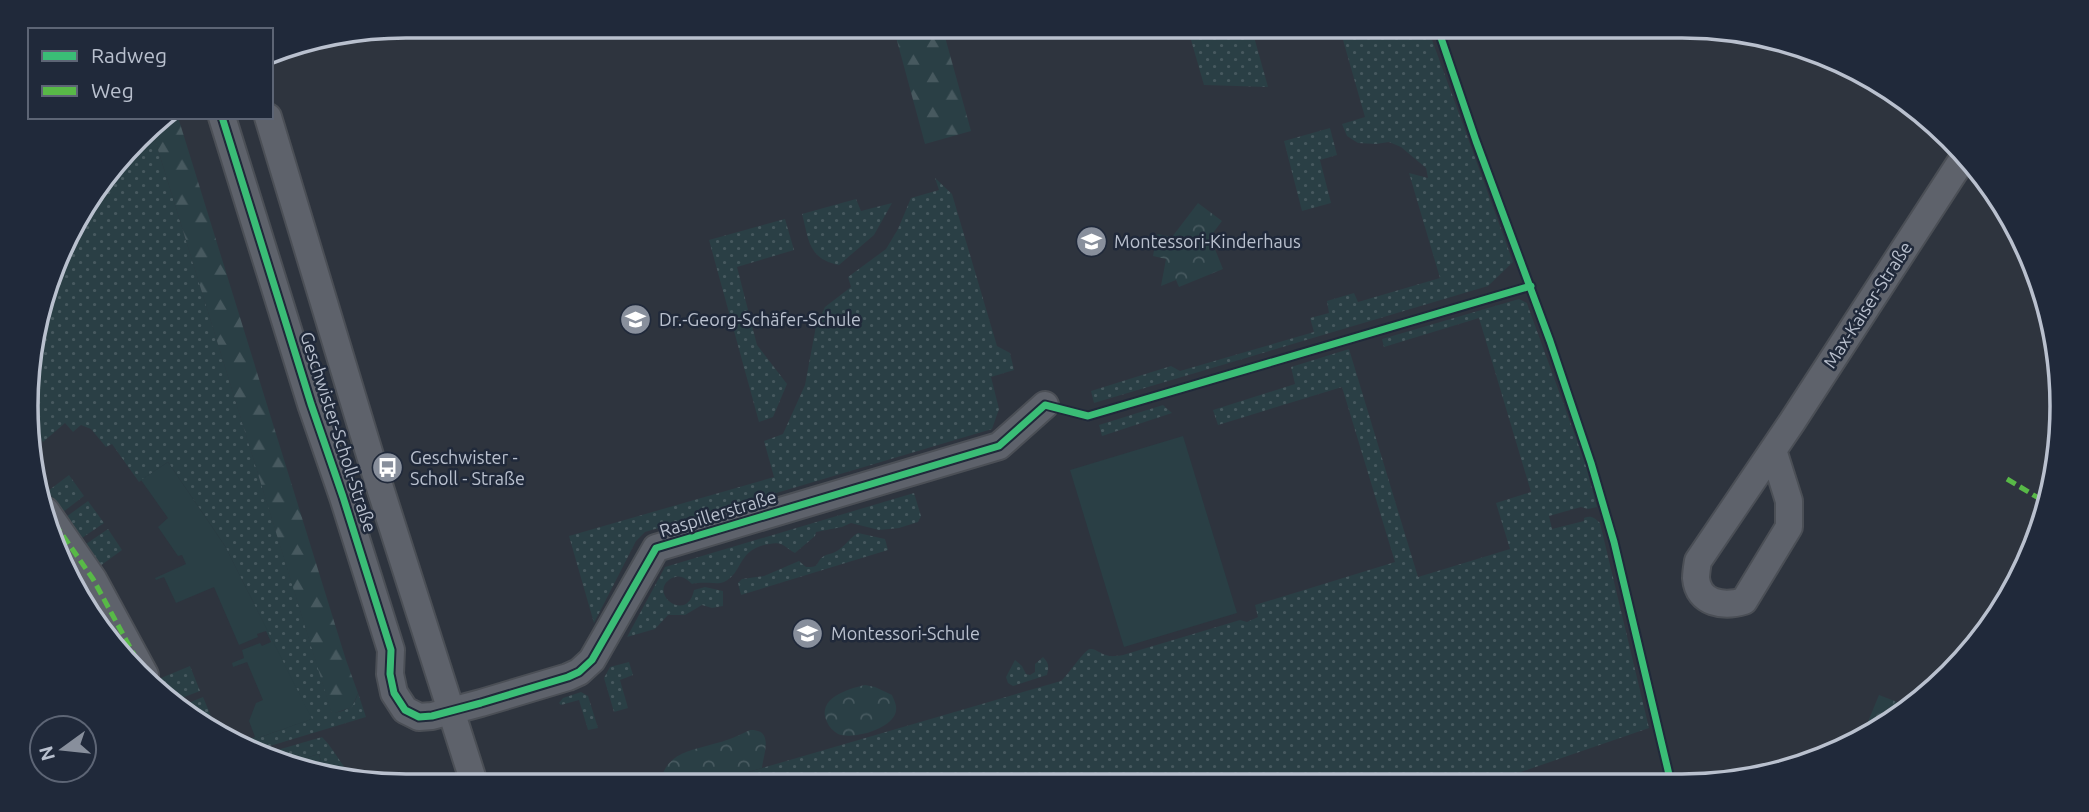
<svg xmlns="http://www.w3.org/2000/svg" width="2089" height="812" viewBox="0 0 2089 812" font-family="Ubuntu,sans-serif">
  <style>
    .grass { fill: url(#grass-dots) }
    .forest { fill: url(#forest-firs) }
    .park { fill: url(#park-crowns) }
    .garden { fill: #2a3f45 }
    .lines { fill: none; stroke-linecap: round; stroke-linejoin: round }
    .minor-casing { stroke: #4b4f56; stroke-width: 30 }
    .minor { stroke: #5e626b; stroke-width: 26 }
    .quiet { stroke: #58b947; stroke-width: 5; stroke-dasharray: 10 5; stroke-linecap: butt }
    .cycleway-casing { stroke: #20293a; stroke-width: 11 }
    .cycleway { stroke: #3abd76; stroke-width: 7 }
    .labels { text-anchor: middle; stroke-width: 5; stroke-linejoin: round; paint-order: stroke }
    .poi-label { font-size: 18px; fill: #b9c0ce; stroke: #20293a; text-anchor: start }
    .street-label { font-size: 18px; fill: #b9c0ce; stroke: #20293a }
    .rim { fill: none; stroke: #b9c0ce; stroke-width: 3.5 }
  </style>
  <defs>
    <pattern id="grass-dots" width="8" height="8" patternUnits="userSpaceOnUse" patternTransform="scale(1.75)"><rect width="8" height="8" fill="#2a3f45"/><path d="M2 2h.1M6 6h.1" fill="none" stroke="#47595f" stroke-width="1.8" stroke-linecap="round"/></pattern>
    <pattern id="forest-firs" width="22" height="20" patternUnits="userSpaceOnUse" patternTransform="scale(1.75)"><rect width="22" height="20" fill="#2a3f45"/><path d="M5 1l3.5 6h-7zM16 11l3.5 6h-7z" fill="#47595f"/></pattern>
    <pattern id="park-crowns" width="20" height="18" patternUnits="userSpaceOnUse" patternTransform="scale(1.75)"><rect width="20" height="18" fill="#2a3f45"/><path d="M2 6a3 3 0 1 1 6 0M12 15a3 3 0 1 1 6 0" fill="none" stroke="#47595f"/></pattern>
  </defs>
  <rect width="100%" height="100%" fill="#2e343e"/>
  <g class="grass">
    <polygon points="1187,26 1251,26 1268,87 1204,85"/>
    <polygon points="1339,26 1427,26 1513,262 1488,286 1094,403 1091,391 1171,366 1180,371 1314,332 1310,318 1329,313 1327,301 1354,293 1358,302 1440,278 1409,173 1428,178 1426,168 1401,147 1389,142 1376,144 1358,143 1347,136 1342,124 1365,117"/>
    <path d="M151 127 332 713C346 711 354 708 358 693L366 717 260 749 246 742 311 719 225 546 168 462 139 482 112 444 106 447 91 429 81 425 73 432 65 423 43 442 34 432 32 433 30 356 77 216Z"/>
    <polygon points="1330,128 1337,155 1320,160 1331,203 1302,211 1284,141"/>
    <polygon points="935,178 952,194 997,346 1010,353 1014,370 991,377 999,409 992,429 645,532 636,541 594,623 569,536 774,477 764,441 783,434 805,385 816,326 825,307 851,287 848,277 886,249 898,229 911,198 939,190"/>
    <path d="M856 199 861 211 892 203 874 235 839 265C808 259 809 240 802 214Z"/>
    <polygon points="785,219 794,250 737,267 757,345 787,384 773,417 759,422 709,240"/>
    <path d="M1519 299 1527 303 1529 309 1585 463 1597 507 1588 509 1581 507 1549 516 1552 529 1584 521V518C1591 515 1595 518 1600 523L1649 728 1489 783 756 785 752 771 1061 681C1068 675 1085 649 1090 649 1095 648 1101 654 1106 655 1111 657 1117 656 1123 655L1240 620 1247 622 1258 617 1255 605 1395 562 1342 387 1218 425 1213 410 1295 384 1291 367 1349 349 1418 577 1510 549 1496 503 1531 492 1479 318 1384 347 1382 339Z"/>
    <polygon points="1163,405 1172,413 1102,436 1099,425"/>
    <polygon points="69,475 84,496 63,512 48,491"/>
    <path d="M914 493 921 516 918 522 899 528 879 530 851 523 842 527 816 532 815 536 795 553C790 551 786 546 781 544 776 542 769 544 764 545 737 552 743 573 724 582 717 585 704 581 692 584 686 578 680 574 672 578 646 592 687 625 694 590L705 587 723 591V606L712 608 702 605 685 615H668L655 629 627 637 665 567Z"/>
    <polygon points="88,501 104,523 82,538 66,517"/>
    <polygon points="108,529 122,550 100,566 86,544"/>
    <path d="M858 533 885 539 888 550 741 595 738 583 742 579 764 576 799 561 806 567C821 568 815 562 824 556 827 554 832 554 835 552 844 548 849 538 858 533Z"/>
    <path d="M1043 657C1049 663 1049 667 1047 675L1013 686 1008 683 1006 677 1015 660 1022 666 1026 674 1030 675 1035 672V664Z"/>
    <polygon points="629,662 633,675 620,680 628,708 614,712 604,678 610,667"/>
    <polygon points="190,666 200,691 171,702 161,678"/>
    <polygon points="581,692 588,696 598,728 588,730 579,700 561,705 559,703 563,698"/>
    <polygon points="203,697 213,721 207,723 176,708"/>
    <path d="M322 737C336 751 340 765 355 779L325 775 319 754 287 763 267 753Z"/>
  </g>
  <g class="forest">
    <polygon points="893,26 942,26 971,131 925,144"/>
    <polygon points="161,117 178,117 346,660 358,693 352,707 332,714 151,127"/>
    <polygon points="752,771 756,785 702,785"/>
  </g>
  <g class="park">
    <polygon points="1198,203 1222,221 1210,237 1223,269 1179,287 1176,280 1161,286 1166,259 1153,256 1157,234 1172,237"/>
    <path d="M865 685 875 687 892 695C894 700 897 705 896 711 893 729 853 740 838 734 833 731 829 727 827 722 816 698 848 689 865 685Z"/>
    <polygon points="1879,695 1910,707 1864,738 1865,729"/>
    <path d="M750 730C775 729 763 755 762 768L702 785H660C665 753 687 752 713 744 726 741 738 736 750 730Z"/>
  </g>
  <g class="garden">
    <polygon points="1183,436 1237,613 1124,647 1070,470"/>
    <polygon points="168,462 225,546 312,719 246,742 243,741 255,737 249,721 256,703 263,700 247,662 233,667 232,663 244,658 242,650 260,643 262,646 271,642 266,631 257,634 258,637 239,645 214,587 176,603 164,577 156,580 155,578 186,564 182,555 178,556 158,527 168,518 141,480"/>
    <polygon points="319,754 325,775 307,773 287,763"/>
  </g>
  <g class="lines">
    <defs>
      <g id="minor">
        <polyline points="222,117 311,404 343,497 391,650 390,674 394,693 405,710 419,717 432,716 481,703 568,677 579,672 592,660 656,548 999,446 1045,405"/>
        <polyline points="268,117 375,472 475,786"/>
        <path d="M1773 450 1789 501V527L1744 601C1724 607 1698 604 1696 578 1696 573 1697 567 1698 561L1792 422 1962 160"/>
        <polyline points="46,511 93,579 145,675"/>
      </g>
    </defs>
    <use href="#minor" class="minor-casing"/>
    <use href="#minor" class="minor"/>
    <g class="quiet">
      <polyline points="2007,479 2050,505"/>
      <polyline points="46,511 93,579 145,675"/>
    </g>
    <defs>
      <g id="cycleway">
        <polyline points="1437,26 1476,141 1550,341 1591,463 1614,542 1671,783"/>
        <polyline points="222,117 311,404 343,497 391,650 390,674 394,693 405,710 419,717 432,716 481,703 568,677 579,672 592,660 656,548 999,446 1045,405 1088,416 1531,286"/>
      </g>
    </defs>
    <use href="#cycleway" class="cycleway-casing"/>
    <use href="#cycleway" class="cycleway"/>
  </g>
  <defs>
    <symbol id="school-disc" viewBox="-11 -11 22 22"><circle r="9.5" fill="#888f9c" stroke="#20293a"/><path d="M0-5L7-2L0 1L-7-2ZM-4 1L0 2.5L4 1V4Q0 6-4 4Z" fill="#fff"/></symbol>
    <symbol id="bus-disc" viewBox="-11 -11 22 22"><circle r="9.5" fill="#888f9c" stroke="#20293a"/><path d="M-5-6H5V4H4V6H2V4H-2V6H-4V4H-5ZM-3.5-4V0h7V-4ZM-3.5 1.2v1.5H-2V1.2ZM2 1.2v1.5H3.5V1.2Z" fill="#fff"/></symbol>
  </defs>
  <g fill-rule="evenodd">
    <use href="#school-disc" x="1074" y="224" width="35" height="35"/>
    <use href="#school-disc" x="618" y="302" width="35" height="35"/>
    <use href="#bus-disc" x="370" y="450" width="35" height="35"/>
    <use href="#school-disc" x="790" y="616" width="35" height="35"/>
  </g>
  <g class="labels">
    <g class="poi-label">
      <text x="1114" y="248">Montessori-Kinderhaus</text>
      <text x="659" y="326">Dr.-Georg-Schäfer-Schule</text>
      <text x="410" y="464">Geschwister -<tspan x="410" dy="21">Scholl - Straße</tspan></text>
      <text x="831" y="640">Montessori-Schule</text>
    </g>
    <g class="street-label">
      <text transform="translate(1868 305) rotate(-57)" y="6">Max-Kaiser-Straße</text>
      <text transform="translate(338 432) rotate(72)" y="6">Geschwister-Scholl-Straße</text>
      <text transform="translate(718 514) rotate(-17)" y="6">Raspillerstraße</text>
    </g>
  </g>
  <path d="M0 0H2089V812H0ZM406 38H1682A368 368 0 0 1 2050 406V406A368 368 0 0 1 1682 774H406A368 368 0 0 1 38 406V406A368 368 0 0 1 406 38Z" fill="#20293a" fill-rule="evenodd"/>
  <path class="rim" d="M406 38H1682A368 368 0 0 1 2050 406V406A368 368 0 0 1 1682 774H406A368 368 0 0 1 38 406V406A368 368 0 0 1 406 38Z"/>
  <rect x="28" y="28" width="245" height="91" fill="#20293a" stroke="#5d6575" stroke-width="2"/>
  <rect x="42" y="51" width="35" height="10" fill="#3abd76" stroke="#5d6575" stroke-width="2"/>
  <text x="91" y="63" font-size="21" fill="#b9c0ce">Radweg</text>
  <rect x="42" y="86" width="35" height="10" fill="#58b947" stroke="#5d6575" stroke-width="2"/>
  <text x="91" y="98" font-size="21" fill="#b9c0ce">Weg</text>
  <g transform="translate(63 749) rotate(255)"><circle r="33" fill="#20293a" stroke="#5d6575" stroke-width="2"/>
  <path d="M0-5L12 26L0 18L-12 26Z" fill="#888f9c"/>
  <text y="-10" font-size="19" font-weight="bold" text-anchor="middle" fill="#b9c0ce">N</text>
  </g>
</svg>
